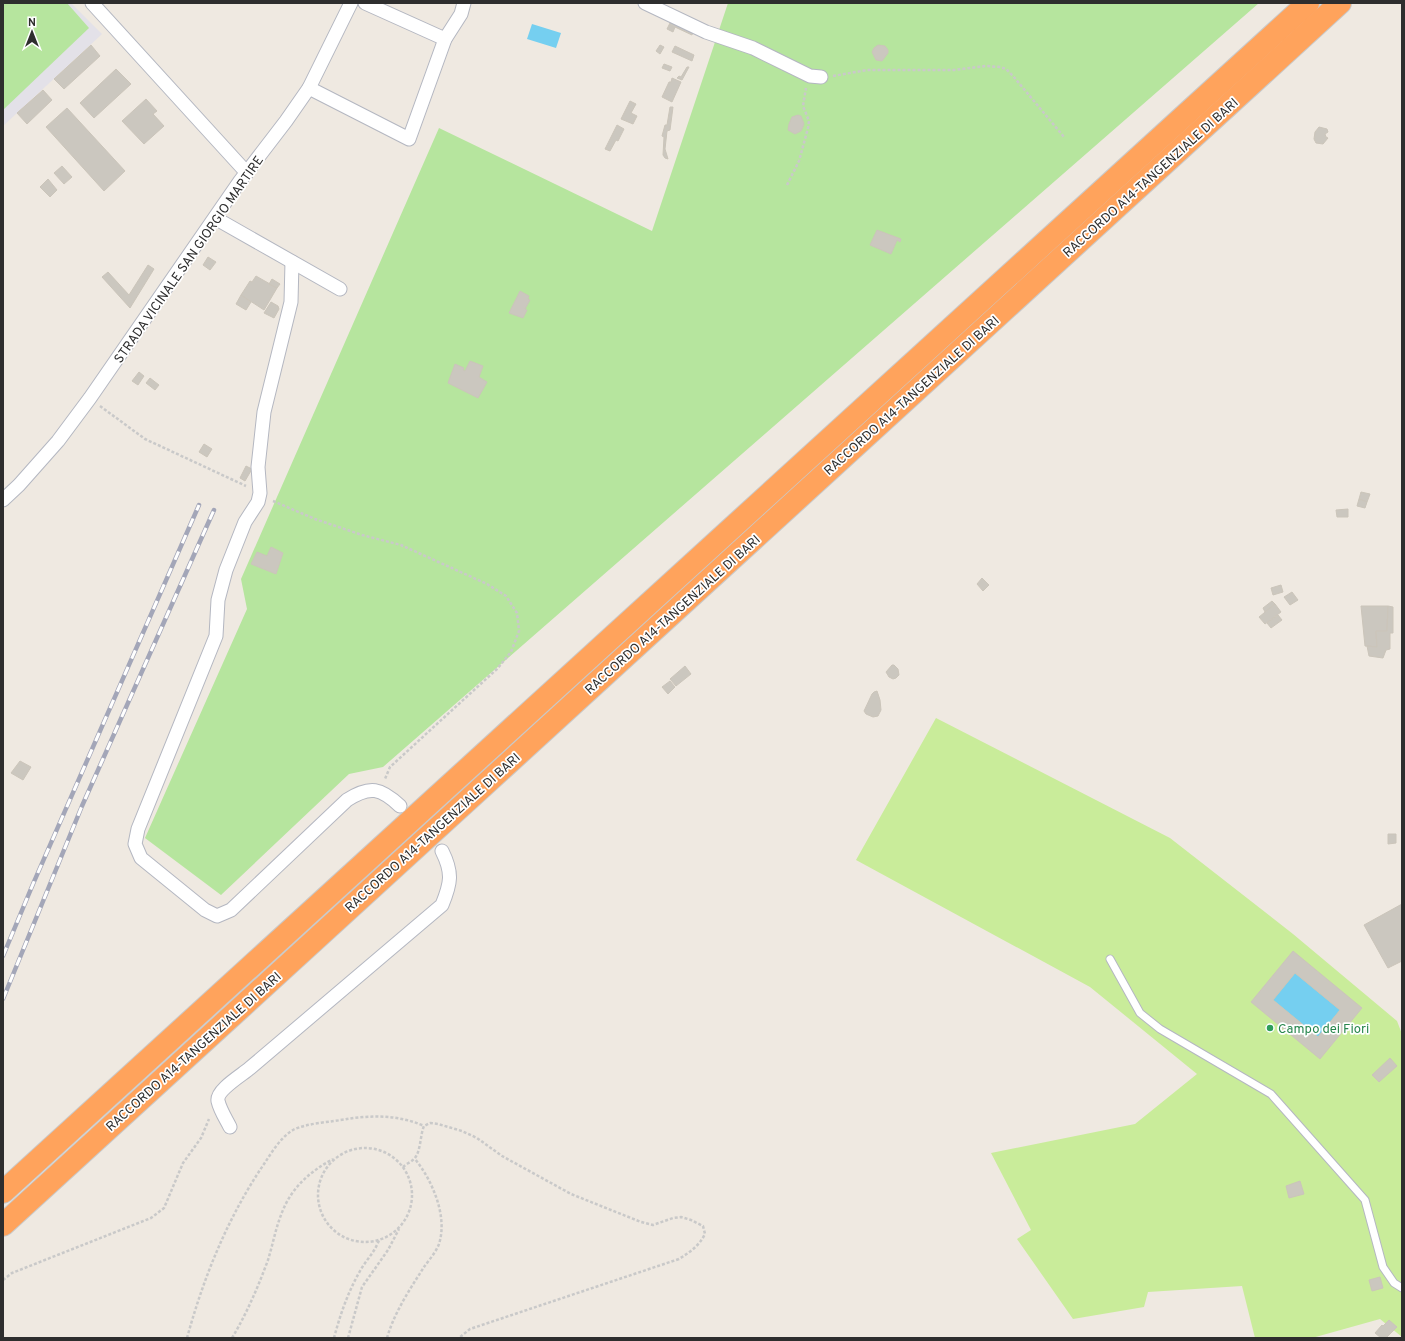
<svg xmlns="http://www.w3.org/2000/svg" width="1405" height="1341" viewBox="0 0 1405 1341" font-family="Overpass,sans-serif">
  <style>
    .industrial { fill: #e3e1e8 }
    .green { fill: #b6e59e }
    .pitch { fill: #c9ec9a }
    .water { fill: #75cff0 }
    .building { fill: #cbc7bf; stroke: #cbc5ba; fill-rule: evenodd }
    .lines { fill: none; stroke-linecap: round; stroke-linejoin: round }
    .lane-casing { stroke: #b4b7c1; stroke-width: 9 }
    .street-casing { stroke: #b4b7c1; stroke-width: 15 }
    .highway-casing { stroke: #c9c9c9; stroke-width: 24 }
    .path { stroke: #c9c9c9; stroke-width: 2.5; stroke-dasharray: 3 2; stroke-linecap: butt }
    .lane { stroke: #fff; stroke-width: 7 }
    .street { stroke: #fff; stroke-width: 13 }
    .highway { stroke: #ffa35c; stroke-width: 22 }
    .rail-casing { stroke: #a3a6b8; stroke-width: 4.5 }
    .rail { stroke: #fff; stroke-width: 3; stroke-dasharray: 9; stroke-linecap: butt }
    .leisure-dot { fill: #2e9e5b; stroke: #fff; stroke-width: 1.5 }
    .labels { text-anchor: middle; stroke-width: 3.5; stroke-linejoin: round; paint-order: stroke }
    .street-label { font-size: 13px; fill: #2e2e2e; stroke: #fff }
    .leisure-label { font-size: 13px; fill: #27864d; stroke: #fff; text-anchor: start }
  </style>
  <rect width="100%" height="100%" fill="#efe9e1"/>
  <polygon class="industrial" points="3,3 71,3 102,34 3,126"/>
  <g class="green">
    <polygon points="3,3 67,3 89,28 3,110"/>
    <polygon points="728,3 1259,3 383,767 349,774 221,895 145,838 247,609 241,579 439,128 652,231"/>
  </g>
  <polygon class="pitch" points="936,718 1170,838 1293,934 1397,1021 1402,1034 1402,1337 1380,1319 1312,1338 1255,1338 1242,1286 1148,1292 1144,1307 1073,1319 1017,1239 1031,1230 991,1153 1135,1124 1197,1074 1090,987 856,860"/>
  <g class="water">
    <polygon points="532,24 561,33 556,48 527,39"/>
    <polygon points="1295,973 1340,1010 1318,1037 1273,1000"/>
  </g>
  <g class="building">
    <polygon points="672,19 694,29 692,35 675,27 673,32 667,29"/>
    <polygon points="91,45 100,56 64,89 54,79"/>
    <polygon points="660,45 664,47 660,54 656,51"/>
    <polygon points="878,45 885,46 888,50 888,53 882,61 876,60 872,52 874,48"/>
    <polygon points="675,46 694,55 692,61 672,52"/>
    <polygon points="664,64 672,67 670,71 662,68"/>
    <polygon points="687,67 689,67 682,80 677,78 679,76 681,77"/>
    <polygon points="116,69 131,84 94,118 80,103"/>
    <polygon points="672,78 681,82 672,102 662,97 669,82 671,82"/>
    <polygon points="43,90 52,100 27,124 17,113"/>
    <polygon points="146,99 157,111 153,114 164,126 144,144 122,121"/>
    <polygon points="630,101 636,104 631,113 637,116 633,124 621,119"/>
    <polygon points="670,107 673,107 670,130 667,131 665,149 668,159 665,158 663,155 664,137 662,136 665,125 667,125"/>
    <polygon points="67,108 125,171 104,191 46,127"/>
    <polygon points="798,115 801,116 804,124 801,131 795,134 788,130 789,124 792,117"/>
    <polygon points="617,125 624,129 618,141 616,140 610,151 605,149"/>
    <polygon points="1319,127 1327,129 1328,132 1325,134 1326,137 1328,138 1323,144 1316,143 1314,139 1315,132"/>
    <polygon points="62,166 72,177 64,184 54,173"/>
    <polygon points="48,179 57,190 50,197 40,187"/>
    <polygon points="877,230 901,239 900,242 897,240 891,254 870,245"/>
    <polygon points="208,257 216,262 210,270 203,265"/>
    <polygon points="148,265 154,269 130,308 102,277 108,272 129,295"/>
    <polygon points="256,276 277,288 264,310 241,295 250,281 252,282"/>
    <polygon points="272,279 280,284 277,288 269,284"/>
    <polygon points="520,291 529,296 528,299 530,300 525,309 527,310 523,318 509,313"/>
    <polygon points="241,295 251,302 246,310 236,304"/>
    <polygon points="271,302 278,306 279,309 274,318 264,313"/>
    <polygon points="470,361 483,366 479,377 487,382 478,398 448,383 455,364 464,368 463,370 465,371"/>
    <polygon points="139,372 144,376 138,385 132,381"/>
    <polygon points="150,378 159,385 155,390 146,383"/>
    <polygon points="204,444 212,449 207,457 199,452"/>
    <polygon points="246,466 252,469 245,481 240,478"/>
    <polygon points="1361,492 1370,494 1367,502 1359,499"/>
    <polygon points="1359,499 1367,502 1365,508 1357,506"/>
    <polygon points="1348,509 1348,517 1337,517 1336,510"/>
    <polygon points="271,547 283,553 276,574 251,564 257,552 267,556"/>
    <polygon points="982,578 989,585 983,591 977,584"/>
    <polygon points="1281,585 1283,592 1273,595 1271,588"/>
    <polygon points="1292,592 1298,600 1290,605 1284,597"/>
    <polygon points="1272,601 1275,604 1265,612 1263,608"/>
    <polygon points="1275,604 1281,612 1265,624 1259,617"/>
    <polygon points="1361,606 1388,606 1387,631 1376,631 1377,647 1365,646"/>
    <polygon points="1388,606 1393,607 1393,633 1390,633 1390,649 1386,650 1383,658 1369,656 1367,646 1377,647 1376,631 1387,631"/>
    <polygon points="1278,615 1282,620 1271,628 1267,623"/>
    <polygon points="892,665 894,665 898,669 899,675 896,678 893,679 889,677 886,672"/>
    <polygon points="685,666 691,674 676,686 670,679"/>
    <polygon points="670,681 675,687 668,694 662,687"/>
    <polygon points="877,691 880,700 881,710 878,716 873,717 866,714 864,711 872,694 874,692"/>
    <polygon points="20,761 31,767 23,780 11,773"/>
    <polygon points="1388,834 1396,834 1396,843 1388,844"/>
    <polygon points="1402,904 1402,961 1388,968 1364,925"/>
    <path d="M1293 951 1362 1008 1320 1059 1251 1002ZM1295 973 1340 1010 1318 1037 1273 1000Z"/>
    <polygon points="1390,1058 1397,1066 1379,1082 1372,1075"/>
    <polygon points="1300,1181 1304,1194 1289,1198 1286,1186"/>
    <polygon points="1380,1277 1383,1288 1372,1291 1369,1280"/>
    <polygon points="1389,1320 1397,1327 1386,1338 1381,1338 1375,1333 1382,1325 1383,1326"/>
  </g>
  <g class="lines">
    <defs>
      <polyline id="lane" points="1110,959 1140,1013 1160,1029 1271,1094 1365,1200 1383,1267 1394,1283 1402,1288"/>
      <g id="street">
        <polyline points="92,3 247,173"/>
        <polyline points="365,3 445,39"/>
        <polyline points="645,3 706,32 753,48 810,76 821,77"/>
        <polyline points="309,88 409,139 445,39 461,14 464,3"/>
        <polyline points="215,218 340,289"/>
        <path d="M292 262 291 302 264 412 258 467 260 493 258 502 245 522 226 570 218 600 216 636 138 829 135 844 141 858 205 910 217 916 231 910 347 800C370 785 381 788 400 806"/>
        <polyline points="3,500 19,485 58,441 90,398 240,181 286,121 309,88 351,3"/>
        <path d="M230 1127C226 1119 220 1110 218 1101 216 1090 242 1075 250 1068L442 905C451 883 453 873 442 851"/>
      </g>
      <g id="highway">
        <polyline points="3,1192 1308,3"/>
        <polyline points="3,1225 1340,3"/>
      </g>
    </defs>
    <use href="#lane" class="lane-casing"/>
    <use href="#street" class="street-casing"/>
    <use href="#highway" class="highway-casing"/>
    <g class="path">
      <polyline points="833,76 867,70 954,70 986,66 1000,67 1006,69 1013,76 1064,137"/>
      <polyline points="787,185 799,161 808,128 809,121 803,106 806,88"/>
      <polyline points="100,406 145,439 246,486"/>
      <polyline points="273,501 315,519 362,535 401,545 487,584 506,596 517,613 519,631 511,652 497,669 390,767 385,779"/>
      <circle cx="365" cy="1195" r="47"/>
      <path d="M403 1167C406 1164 411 1162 414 1159 421 1152 420 1135 424 1126L430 1123 438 1124 462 1131 477 1138 502 1156 571 1194 641 1222 653 1225 673 1218 681 1217 691 1220 703 1226 705 1234C699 1246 690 1252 679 1259L470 1329 459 1338"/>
      <polyline points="3,1280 12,1273 151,1218 164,1208 183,1163 201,1138 209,1119"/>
      <path d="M187 1338C204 1276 228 1217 264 1164 272 1152 280 1138 293 1130 306 1123 332 1122 347 1119 372 1115 400 1115 424 1126"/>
      <path d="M232 1338C247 1313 258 1287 268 1260 273 1244 276 1226 283 1210 293 1186 311 1171 333 1159"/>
      <path d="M334 1338C340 1315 348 1292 360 1271 366 1260 375 1252 379 1240"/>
      <polyline points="348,1338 362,1287 388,1250 399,1229"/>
      <path d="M387 1338C394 1313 410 1289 424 1267 429 1260 436 1252 439 1244 448 1216 432 1180 415 1159"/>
    </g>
    <use href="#lane" class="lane"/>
    <use href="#street" class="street"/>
    <use href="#highway" class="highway"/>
    <defs>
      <g id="rail">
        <polyline points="3,956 33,884 199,505"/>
        <polyline points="3,999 82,806 214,510"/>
      </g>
    </defs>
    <use href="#rail" class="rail-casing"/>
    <use href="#rail" class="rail"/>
  </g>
  <circle class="leisure-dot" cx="1270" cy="1028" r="4"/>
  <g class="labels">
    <g class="street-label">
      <text transform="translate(1150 177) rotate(-42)" y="5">RACCORDO A14-TANGENZIALE DI BARI</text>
      <text transform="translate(188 259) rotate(-55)" y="5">STRADA VICINALE SAN GIORGIO MARTIRE</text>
      <text transform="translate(911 395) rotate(-42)" y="5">RACCORDO A14-TANGENZIALE DI BARI</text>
      <text transform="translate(672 614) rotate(-42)" y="5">RACCORDO A14-TANGENZIALE DI BARI</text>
      <text transform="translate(432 832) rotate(-42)" y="5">RACCORDO A14-TANGENZIALE DI BARI</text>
      <text transform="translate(193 1051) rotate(-42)" y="5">RACCORDO A14-TANGENZIALE DI BARI</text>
    </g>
    <g class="leisure-label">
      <text x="1278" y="1033">Campo dei Fiori</text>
    </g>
  </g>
  <rect width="1405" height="1341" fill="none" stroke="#2e2e2e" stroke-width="8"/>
  <g transform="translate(32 32)" stroke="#ffffff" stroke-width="3" paint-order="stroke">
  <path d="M0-3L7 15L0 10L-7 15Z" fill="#2e2e2e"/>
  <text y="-6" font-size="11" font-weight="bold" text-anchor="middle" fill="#2e2e2e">N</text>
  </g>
</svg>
